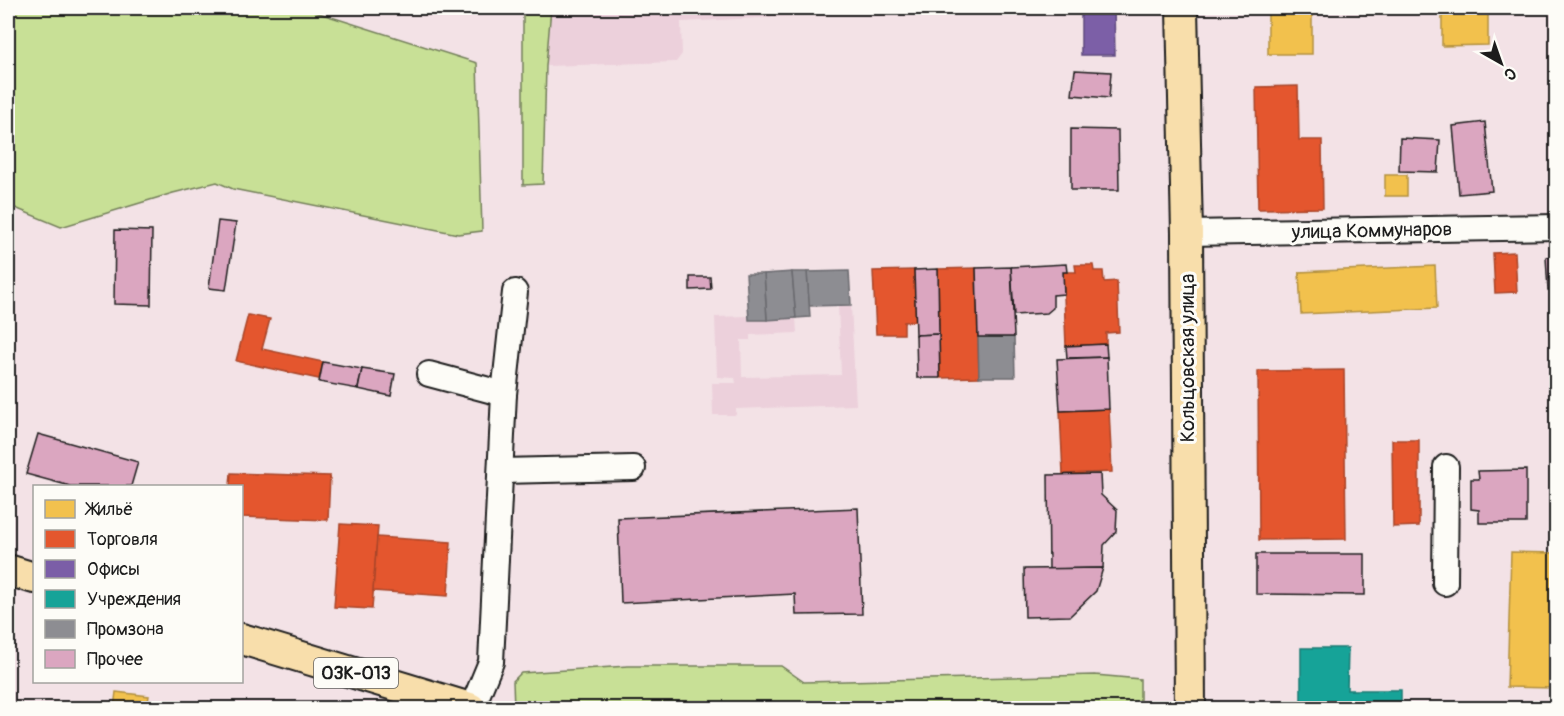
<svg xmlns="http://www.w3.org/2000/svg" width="1564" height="716" viewBox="0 0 1564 716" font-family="Pangolin,sans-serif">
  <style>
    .built { fill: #ecd0db }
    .green { fill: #c8e096; stroke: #727e59; stroke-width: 1.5 }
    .homes { fill: #f2c14e; stroke: #b2903f; stroke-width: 1.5 }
    .shops { fill: #e4572e; stroke: #a84529; stroke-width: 1.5 }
    .offices { fill: #7b5ea7; stroke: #5e4a7d; stroke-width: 1.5 }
    .public { fill: #17a398; stroke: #187a73; stroke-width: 1.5 }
    .industry { fill: #8d8d92; stroke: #6b6b6f; stroke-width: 1.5 }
    .building { fill: #dba6c0; stroke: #1c1c1c; stroke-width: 1.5 }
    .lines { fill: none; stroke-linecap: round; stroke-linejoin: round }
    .minor-casing { stroke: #1c1c1c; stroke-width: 28 }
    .major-casing { stroke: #1c1c1c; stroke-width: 34 }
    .minor { stroke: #fdfcf7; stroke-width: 24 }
    .major { stroke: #f8deab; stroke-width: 30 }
    .labels { text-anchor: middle; stroke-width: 6; stroke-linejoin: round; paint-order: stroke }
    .shield { fill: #fdfcf7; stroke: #605f5e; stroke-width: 1.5 }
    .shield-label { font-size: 18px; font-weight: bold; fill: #1c1c1c }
    .street-label { font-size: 20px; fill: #1c1c1c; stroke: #fdfcf7 }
  </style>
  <rect width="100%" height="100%" fill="#f3e2e6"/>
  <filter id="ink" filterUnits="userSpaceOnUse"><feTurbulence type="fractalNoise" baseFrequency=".0167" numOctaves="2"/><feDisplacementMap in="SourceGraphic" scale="12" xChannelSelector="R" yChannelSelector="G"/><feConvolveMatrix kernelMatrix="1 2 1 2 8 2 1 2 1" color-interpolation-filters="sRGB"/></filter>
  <g filter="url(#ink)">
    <g class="built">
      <polygon points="551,8 867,8 867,12 681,22 682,54 676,62 546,66"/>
      <polygon points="838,305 851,305 856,405 736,409 736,415 713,415 712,383 736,383 735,378 717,377 715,317 748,316 749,320 796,318 797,333 750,335 750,340 741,340 742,377 841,375"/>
    </g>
    <g class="green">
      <polygon points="8,8 303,8 477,63 482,231 458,234 233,189 217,182 173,193 61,227 8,205"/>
      <polygon points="523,8 551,8 546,66 543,184 523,185"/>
      <polygon points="628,666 781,666 804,682 1095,675 1140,679 1140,708 514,708 513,681 521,673"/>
    </g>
    <g class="homes">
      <rect x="1268" y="8" width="44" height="46"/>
      <polygon points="1442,8 1488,8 1488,45 1442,46"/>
      <rect x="1385" y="175" width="22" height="21"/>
      <polygon points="1435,266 1437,308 1301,314 1299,272"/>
      <polygon points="1511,552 1556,553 1554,688 1507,687"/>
      <polygon points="116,692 149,696 147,708 114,708"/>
    </g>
    <g class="shops">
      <polygon points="1298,86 1299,140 1322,140 1323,208 1258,209 1256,87"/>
      <polygon points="1515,252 1517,292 1495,293 1493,253"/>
      <polygon points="1075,265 1093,265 1094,271 1103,271 1104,282 1117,281 1119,332 1106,333 1106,344 1066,346 1063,272 1076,272"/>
      <polygon points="976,268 979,377 940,378 938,269"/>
      <polygon points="914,270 916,321 904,322 904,334 876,334 873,271"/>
      <polygon points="248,315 270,319 262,349 323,362 319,379 236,361"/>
      <polygon points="1344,370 1346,539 1259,540 1258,371"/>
      <polygon points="1109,409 1112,472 1063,474 1060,411"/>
      <polygon points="1392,440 1419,440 1419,526 1393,527"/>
      <polygon points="231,473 330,476 328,520 242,517 242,486 230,486"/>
      <polygon points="340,524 378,526 372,609 334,607"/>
      <polygon points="377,537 451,542 448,596 373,591"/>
    </g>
    <polygon class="offices" points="1081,8 1114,8 1115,55 1081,55"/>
    <polygon class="public" points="1301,648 1348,648 1347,690 1401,690 1401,708 1301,708"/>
    <g class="industry">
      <polygon points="849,271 851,305 809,306 807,272"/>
      <polygon points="792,272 796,318 767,320 764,274"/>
      <polygon points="792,272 807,272 810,317 796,318"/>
      <polygon points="746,274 764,274 767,320 749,320"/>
      <polygon points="978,337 1014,337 1015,377 979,377"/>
    </g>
    <g class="building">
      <polygon points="1075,70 1111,72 1109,98 1072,95"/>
      <polygon points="1485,122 1492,191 1459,194 1453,126"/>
      <polygon points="1071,129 1118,130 1119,190 1071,190"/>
      <polygon points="1400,138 1440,140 1438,172 1399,171"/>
      <polygon points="1555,145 1556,145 1556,172 1554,172"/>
      <polygon points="218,221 236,223 226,290 209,288"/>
      <polygon points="115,230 152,231 151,305 114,304"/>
      <polygon points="1556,256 1556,290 1548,290 1546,257"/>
      <polygon points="1066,264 1067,272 1063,272 1064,294 1053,295 1053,308 1047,313 1014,315 1011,267"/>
      <polygon points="1011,267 1014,337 978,337 976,268"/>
      <polygon points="938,269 939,334 916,335 914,270"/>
      <polygon points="690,277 710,277 711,289 690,290"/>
      <polygon points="939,334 940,378 917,378 916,335"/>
      <polygon points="1106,344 1107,357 1067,358 1066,346"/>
      <polygon points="1107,357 1109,409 1060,411 1057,359"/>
      <polygon points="323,362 362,369 358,389 319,382"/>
      <polygon points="362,369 395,374 391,396 358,389"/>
      <polygon points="38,434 138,462 131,486 70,486 26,474"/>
      <polygon points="1526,470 1526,523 1479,523 1479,510 1471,509 1471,479 1479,479 1478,471"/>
      <polygon points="1100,474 1101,495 1117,510 1116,532 1104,545 1103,568 1049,569 1048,475"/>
      <polygon points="858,508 862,614 796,615 795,594 621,603 618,518"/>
      <polygon points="1256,554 1365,554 1365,595 1256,594"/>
      <polygon points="1103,568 1096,591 1070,616 1025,617 1024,569"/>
    </g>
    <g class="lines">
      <defs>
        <g id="minor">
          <polyline points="1187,233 1556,227"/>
          <polyline points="429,374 504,394"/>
          <polyline points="501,471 633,468"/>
          <polyline points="1445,583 1446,467"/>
          <polyline points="472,708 491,662 504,394 515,292"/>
        </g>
        <g id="major">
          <polyline points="1182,8 1187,233 1190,708"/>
          <polyline points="8,570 34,578"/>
          <polyline points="242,639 470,708"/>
        </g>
      </defs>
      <use href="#minor" class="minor-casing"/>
      <use href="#major" class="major-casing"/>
      <use href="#minor" class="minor"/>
      <use href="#major" class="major"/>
    </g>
  </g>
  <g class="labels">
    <rect class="shield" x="314" y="658" width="84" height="30" rx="4.5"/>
    <g class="shield-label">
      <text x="356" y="679">03К-013</text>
    </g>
    <g class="street-label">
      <text transform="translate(1372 230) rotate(-1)" y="7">улица Коммунаров</text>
      <text transform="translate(1187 358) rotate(-90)" y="7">Кольцовская улица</text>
    </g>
  </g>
  <rect width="1564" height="716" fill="none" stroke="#fdfcf7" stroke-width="30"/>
  <rect x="15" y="15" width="1534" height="686" fill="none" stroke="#1c1c1c" stroke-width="2" filter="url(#ink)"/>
  <rect x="33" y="485" width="210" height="198" fill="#fdfcf7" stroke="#a3a29f" stroke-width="1.5"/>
  <rect x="45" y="500" width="30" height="18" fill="#f2c14e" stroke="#a3a29f" stroke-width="1.5"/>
  <text x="87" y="515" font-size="18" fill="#1c1c1c">Жильё</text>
  <rect x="45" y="530" width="30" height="18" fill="#e4572e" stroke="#a3a29f" stroke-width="1.5"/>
  <text x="87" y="545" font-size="18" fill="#1c1c1c">Торговля</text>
  <rect x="45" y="560" width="30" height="18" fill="#7b5ea7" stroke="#a3a29f" stroke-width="1.5"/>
  <text x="87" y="575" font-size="18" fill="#1c1c1c">Офисы</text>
  <rect x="45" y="590" width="30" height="18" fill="#17a398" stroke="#a3a29f" stroke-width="1.5"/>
  <text x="87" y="605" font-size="18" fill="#1c1c1c">Учреждения</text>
  <rect x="45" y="620" width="30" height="18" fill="#8d8d92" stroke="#a3a29f" stroke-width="1.5"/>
  <text x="87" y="635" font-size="18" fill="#1c1c1c">Промзона</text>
  <rect x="45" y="650" width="30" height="18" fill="#dba6c0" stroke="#a3a29f" stroke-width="1.5"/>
  <text x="87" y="665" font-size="18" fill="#1c1c1c">Прочее</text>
  <g transform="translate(1501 63) rotate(140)" stroke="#fdfcf7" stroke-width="4.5" paint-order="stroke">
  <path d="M0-4.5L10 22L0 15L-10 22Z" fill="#1c1c1c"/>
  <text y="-9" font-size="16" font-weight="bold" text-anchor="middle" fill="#1c1c1c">С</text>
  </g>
</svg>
